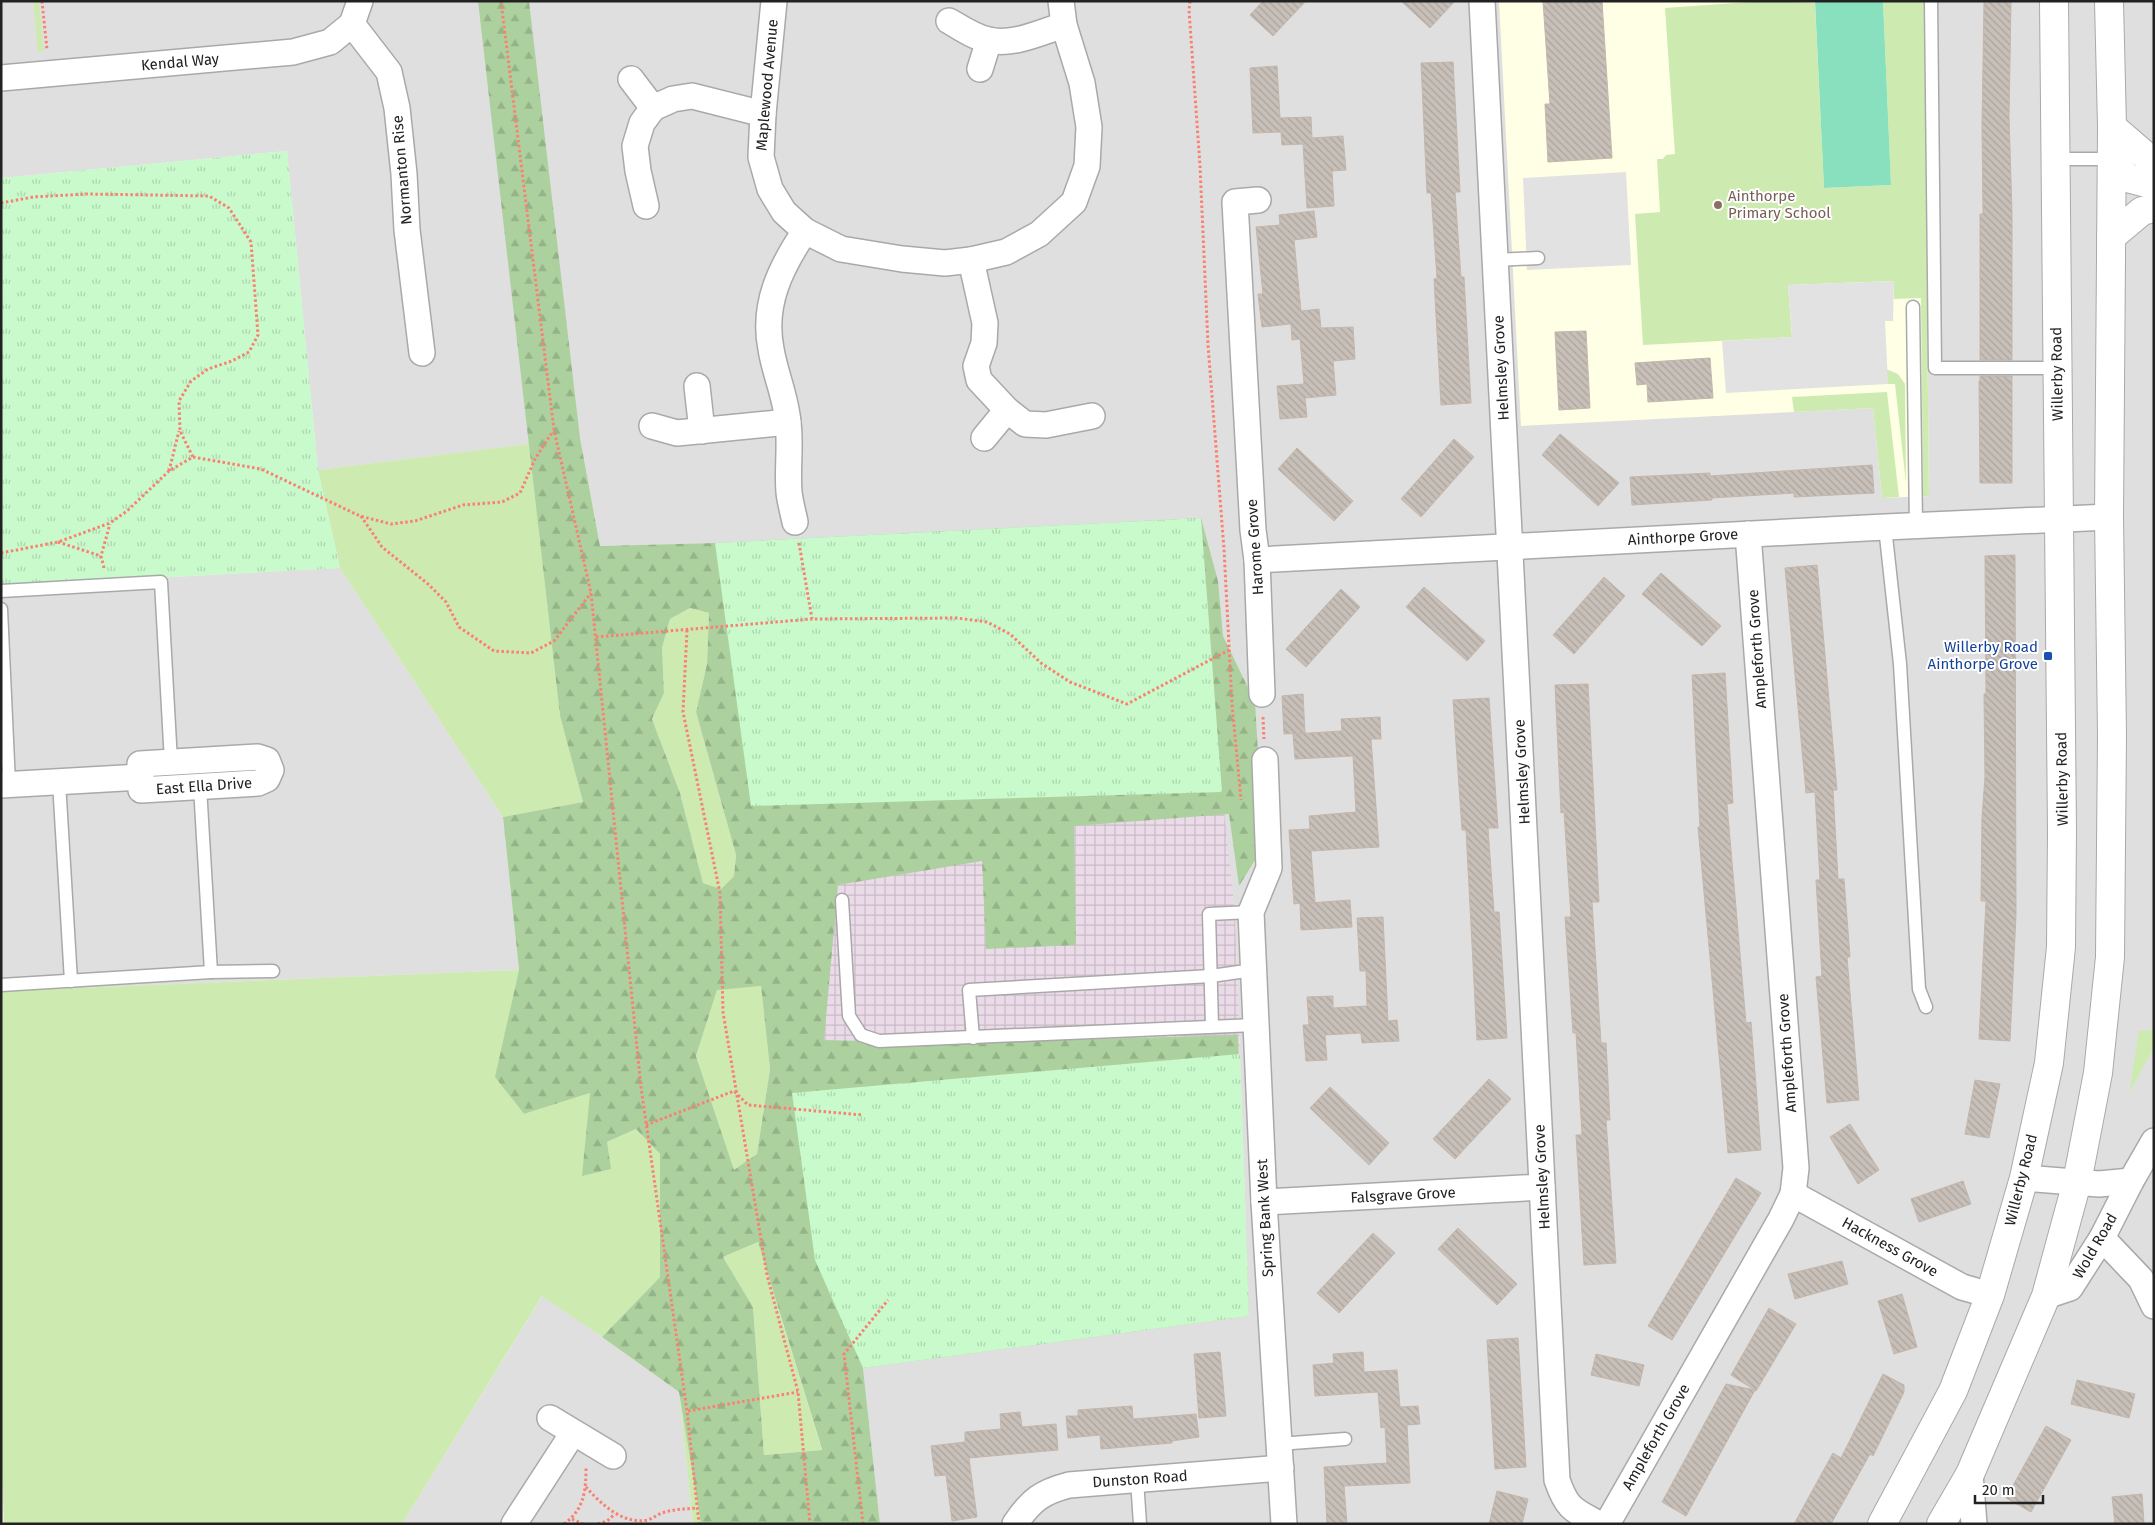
<svg xmlns="http://www.w3.org/2000/svg" width="2155" height="1525" viewBox="0 0 2155 1525" font-family="'Fira Sans',sans-serif">
  <style>
    .residential { fill: #e0dfdf }
    .industrial { fill: url(#industrial-grid) }
    .education { fill: #ffffe5 }
    .grass { fill: #cdebb0 }
    .forest { fill: url(#forest-firs); fill-rule: evenodd }
    .park { fill: url(#park-tufts) }
    .pitch { fill: #88e0be }
    .parking { fill: #e2e2e2 }
    .building { fill: url(#building-back-hatch); stroke: #c4b6ab }
    .lines { fill: none; stroke-linecap: round; stroke-linejoin: round }
    .service-casing { stroke: #a9a9a9; stroke-width: 15 }
    .minor-casing { stroke: #a9a9a9; stroke-width: 28 }
    .tertiary-casing { stroke: #a9a9a9; stroke-width: 30 }
    .path { stroke: #fa8072; stroke-width: 3; stroke-dasharray: 2.5 2.5; stroke-linecap: butt }
    .service { stroke: #fff; stroke-width: 12 }
    .minor { stroke: #fff; stroke-width: 25 }
    .tertiary { stroke: #fff; stroke-width: 28 }
    .education-dot { fill: #8d6e63; stroke: #fff; stroke-width: 2 }
    .transit-dot { fill: #1a4fb4; stroke: #fff; stroke-width: 2 }
    .labels { text-anchor: middle; stroke-width: 4; stroke-linejoin: round; paint-order: stroke }
    .street-label { font-size: 15px; fill: #222; stroke: #fff }
    .education-label { font-size: 15px; fill: #785e54; stroke: #fff; text-anchor: start }
    .transit-label { font-size: 15px; fill: #164399; stroke: #fff; text-anchor: end }
  </style>
  <defs>
    <pattern id="industrial-grid" width="8" height="8" patternUnits="userSpaceOnUse" patternTransform="scale(1.25)"><rect width="8" height="8" fill="#ebdbe8"/><path d="M0 4h8M4 0v8" fill="none" stroke="#c9bcc7"/></pattern>
    <pattern id="forest-firs" width="22" height="20" patternUnits="userSpaceOnUse" patternTransform="scale(1.25)"><rect width="22" height="20" fill="#add19e"/><path d="M5 1l3.5 6h-7zM16 11l3.5 6h-7z" fill="#95b388"/></pattern>
    <pattern id="park-tufts" width="24" height="20" patternUnits="userSpaceOnUse" patternTransform="scale(1.25)"><rect width="24" height="20" fill="#c8facc"/><path d="M3 7l-1-3M5 7V3M7 7l1-3M15 17l-1-3M17 17v-4M19 17l1-3" fill="none" stroke="#acd6af"/></pattern>
    <pattern id="building-back-hatch" width="6" height="6" patternUnits="userSpaceOnUse" patternTransform="scale(1.25)"><rect width="6" height="6" fill="#c7bfb8"/><path d="M-1 5l2 2M0 0l6 6M5-1l2 2" fill="none" stroke="#aba49e"/></pattern>
  </defs>
  <rect width="100%" height="100%" fill="#f2efe9"/>
  <g class="residential">
    <polygon points="1,1 2154,1 2154,1524 880,1524 863,1368 1249,1316 1235,914 715,543 600,546 580,438 318,470 287,151 1,178"/>
    <polygon points="340,568 503,817 519,970 1,991 1,586"/>
    <polygon points="543,1295 679,1392 693,1524 402,1524"/>
  </g>
  <polygon class="industrial" points="1222,792 1235,914 1240,1054 792,1093 751,806"/>
  <polygon class="education" points="1499,1 1924,1 1929,496 1882,498 1873,408 1521,426"/>
  <g class="grass">
    <polygon points="33,1 39,1 44,51 38,52"/>
    <polygon points="1764,1 1815,3 1824,188 1891,185 1883,1 1924,1 1929,496 1923,496 1921,298 1894,299 1894,281 1788,285 1792,337 1643,345 1635,214 1660,212 1657,159 1663,159 1666,155 1675,154 1665,8"/>
    <polygon points="1886,369 1898,374 1905,384 1906,483 1895,384 1888,384"/>
    <polygon points="1887,392 1899,497 1882,498 1873,408 1794,412 1792,397"/>
    <polygon points="529,444 560,716 583,802 503,817 340,568 318,470"/>
    <polygon points="690,608 709,613 707,664 696,712 736,855 734,876 721,889 703,883 680,793 652,719 664,693 662,648 670,619"/>
    <polygon points="519,970 496,1077 524,1114 590,1093 607,1142 636,1129 660,1154 660,1277 602,1337 542,1296 402,1524 4,1524 1,1449 1,991"/>
    <polygon points="761,986 770,1069 757,1154 734,1171 696,1056 717,989"/>
    <polygon points="2154,1030 2154,1048 2129,1093 2139,1031"/>
    <polygon points="758,1242 822,1450 764,1455 753,1307 723,1257"/>
    <polygon points="679,1392 699,1511 701,1524 693,1524"/>
  </g>
  <path class="forest" d="M478 1H529L580 438 600 546 715 543 1201 518 1218 581 1223 636 1255 702 1261 803 1257 857 1239 886 1229 814 1074 826 1076 945 986 949 982 861 838 885 824 1040 951 1043 1238 1035 1249 1316 863 1368 880 1524H701L679 1392 602 1337 660 1277V1154L636 1129 607 1142 611 1169 582 1176 590 1093 524 1114 495 1077 519 970 503 817 583 802 560 716ZM690 608 709 613 707 664 696 712 736 855 734 876 721 889 703 883 680 793 652 719 664 693 662 648 670 619ZM761 986 770 1069 757 1154 734 1170 696 1056 717 990ZM758 1242 822 1449V1450L764 1455 753 1307 723 1257Z"/>
  <g class="park">
    <polygon points="287,151 318,470 340,568 1,586 1,178"/>
    <polygon points="1201,518 1222,792 751,806 715,543"/>
    <polygon points="1240,1054 1249,1316 863,1368 815,1260 792,1093"/>
  </g>
  <polygon class="pitch" points="1815,1 1883,1 1891,185 1824,188"/>
  <g class="parking">
    <polygon points="1626,172 1631,265 1527,270 1523,178"/>
    <polygon points="1894,281 1893,321 1885,321 1888,384 1726,393 1722,341 1792,337 1788,285"/>
  </g>
  <g class="building">
    <polygon points="1263,1 1306,1 1273,36 1250,15"/>
    <polygon points="1401,1 1455,1 1430,28"/>
    <polygon points="1543,1 1602,1 1612,158 1548,162 1545,104 1550,104"/>
    <polygon points="1984,1 2011,1 2009,117 2012,213 2012,360 1980,360 1980,214 1983,214 1982,125"/>
    <polygon points="1453,62 1460,192 1455,192 1461,277 1464,277 1471,403 1441,405 1434,279 1437,278 1431,193 1427,193 1421,63"/>
    <polygon points="1277,66 1280,118 1311,117 1312,138 1343,136 1346,170 1332,171 1334,206 1307,208 1303,144 1282,145 1281,132 1253,133 1250,68"/>
    <polygon points="1314,211 1317,237 1294,240 1301,311 1319,309 1321,328 1353,327 1355,359 1333,361 1336,395 1305,398 1307,417 1280,419 1277,386 1304,384 1300,339 1292,340 1291,324 1262,327 1258,294 1263,294 1256,227 1280,225 1279,215"/>
    <polygon points="1586,331 1590,408 1559,410 1555,332"/>
    <polygon points="1710,358 1713,398 1648,402 1647,384 1637,385 1635,363"/>
    <polygon points="1980,376 2012,376 2012,483 1980,483 1979,381 1980,381"/>
    <polygon points="1560,434 1619,483 1598,506 1542,455"/>
    <polygon points="1454,439 1474,457 1421,517 1401,499"/>
    <polygon points="1297,448 1353,501 1334,521 1278,469"/>
    <polygon points="1872,465 1874,493 1794,497 1794,493 1712,498 1712,500 1632,505 1630,477 1710,473 1710,476"/>
    <polygon points="2015,555 2016,915 2010,1041 1979,1039 1986,901 1981,901 1982,817 1985,777 1984,694 1986,694 1985,556"/>
    <polygon points="1817,565 1837,790 1833,790 1838,879 1844,879 1850,957 1847,957 1859,1100 1827,1103 1816,977 1822,976 1816,880 1820,880 1815,792 1806,793 1785,568"/>
    <polygon points="1661,573 1721,626 1702,646 1642,594"/>
    <polygon points="1604,577 1625,596 1574,654 1553,635"/>
    <polygon points="1424,587 1485,641 1467,661 1406,607"/>
    <polygon points="1341,589 1360,607 1306,667 1286,649"/>
    <polygon points="1725,673 1733,803 1727,804 1746,1023 1751,1022 1761,1150 1728,1153 1698,827 1700,827 1692,675"/>
    <polygon points="1588,684 1599,902 1592,902 1601,1043 1606,1043 1607,1062 1610,1120 1606,1120 1616,1263 1584,1265 1576,1135 1582,1135 1579,1083 1576,1033 1573,1033 1565,917 1571,917 1564,812 1561,813 1555,685"/>
    <polygon points="1303,694 1305,733 1284,734 1282,696"/>
    <polygon points="1489,698 1498,828 1488,828 1494,912 1499,912 1507,1038 1477,1040 1466,830 1462,830 1453,700"/>
    <polygon points="1380,717 1381,739 1371,739 1379,847 1311,851 1315,902 1310,903 1350,900 1352,927 1301,930 1300,903 1294,904 1289,830 1310,829 1309,816 1356,812 1353,756 1295,759 1293,734 1342,731 1341,719"/>
    <polygon points="1383,917 1388,1021 1397,1020 1399,1041 1362,1043 1361,1033 1325,1035 1327,1060 1306,1061 1303,1025 1309,1025 1307,997 1333,996 1333,1008 1367,1006 1366,971 1360,971 1357,918"/>
    <polygon points="1489,1079 1511,1099 1455,1159 1433,1139"/>
    <polygon points="1975,1080 2000,1084 1989,1138 1965,1134"/>
    <polygon points="1330,1087 1389,1143 1369,1165 1310,1108"/>
    <polygon points="1850,1124 1879,1170 1858,1184 1830,1137"/>
    <polygon points="1736,1178 1761,1193 1672,1340 1648,1326"/>
    <polygon points="1963,1181 1971,1204 1919,1222 1911,1199"/>
    <polygon points="1458,1228 1517,1284 1497,1305 1438,1249"/>
    <polygon points="1373,1233 1395,1253 1339,1313 1317,1293"/>
    <polygon points="1842,1261 1848,1284 1795,1299 1788,1274"/>
    <polygon points="1902,1294 1917,1347 1894,1354 1878,1301"/>
    <polygon points="1769,1308 1796,1324 1756,1391 1731,1375"/>
    <polygon points="1518,1338 1526,1467 1495,1469 1487,1340"/>
    <polygon points="1220,1352 1226,1416 1199,1418 1194,1354"/>
    <polygon points="1363,1352 1364,1372 1397,1370 1400,1407 1418,1406 1420,1424 1407,1425 1410,1483 1344,1486 1347,1524 1327,1524 1324,1467 1387,1463 1385,1427 1381,1428 1378,1392 1315,1396 1313,1365 1334,1363 1333,1354"/>
    <polygon points="1596,1354 1644,1365 1639,1386 1591,1375"/>
    <polygon points="1883,1374 1904,1385 1904,1392 1873,1456 1870,1454 1831,1524 1794,1524 1833,1453 1841,1458"/>
    <polygon points="2077,1380 2135,1394 2129,1418 2071,1404"/>
    <polygon points="1726,1384 1755,1390 1686,1516 1662,1502"/>
    <polygon points="1132,1406 1133,1419 1196,1414 1199,1437 1172,1441 1172,1443 1101,1449 1100,1435 1068,1438 1066,1416 1078,1416 1078,1410"/>
    <polygon points="1020,1412 1022,1427 1056,1424 1058,1450 969,1458 977,1517 952,1521 946,1475 935,1476 931,1446 965,1442 965,1432 1001,1429 1000,1414"/>
    <polygon points="2046,1426 2071,1440 2031,1512 2006,1498"/>
    <polygon points="1497,1491 1528,1499 1522,1524 1489,1524"/>
    <polygon points="2142,1494 2144,1524 2115,1524 2112,1497"/>
  </g>
  <g class="lines">
    <defs>
      <g id="service">
        <polyline points="1931,1 1935,368 2057,368"/>
        <polyline points="2055,159 2111,159"/>
        <polyline points="1495,260 1538,258"/>
        <polyline points="1913,307 1916,525"/>
        <polyline points="1885,527 1900,664 1919,989 1926,1007"/>
        <polyline points="1,591 161,582 171,762"/>
        <polyline points="1,609 9,784"/>
        <polyline points="59,782 71,981"/>
        <polyline points="200,787 211,972"/>
        <polyline points="842,900 849,1016 861,1035 879,1041 1255,1025"/>
        <polyline points="1,985 211,972 273,971"/>
        <polyline points="1212,1026 1209,914 1251,912"/>
        <polyline points="973,1038 969,990 1211,976 1253,970"/>
        <polyline points="1279,1444 1345,1439"/>
        <polyline points="1137,1480 1140,1524"/>
      </g>
      <g id="minor">
        <polyline points="360,1 352,24 389,72 397,108 404,174 407,230 422,353"/>
        <polyline points="774,1 763,114 761,157 770,189 784,212 805,231 841,249 902,259 945,263 971,260 1006,252 1039,234 1074,202 1087,166 1089,127 1082,83 1064,25 1061,1"/>
        <path d="M1482 1 1557 1480C1567 1509 1573 1510 1599 1524"/>
        <path d="M949 21C961 28 974 37 988 40 1013 46 1041 32 1064 25"/>
        <polyline points="980,69 989,40"/>
        <polyline points="1,78 293,52 330,42 352,24"/>
        <polyline points="631,79 653,108"/>
        <polyline points="1258,200 1235,202 1253,530 1257,560 1262,694"/>
        <polyline points="646,206 638,171 635,146 642,123 653,108 673,99 692,96 763,114"/>
        <polyline points="971,260 985,323 984,343 976,366 979,380 1007,410 1025,424 1046,425 1092,416"/>
        <polyline points="697,386 702,431"/>
        <polyline points="652,426 677,433 788,422"/>
        <polyline points="984,438 1007,410"/>
        <path d="M795 522C793 512 790 502 789 492 787 469 791 446 788 423 786 397 775 374 771 349 762 304 781 267 805 231"/>
        <polyline points="1257,560 1885,527 2109,517"/>
        <polygon points="258,757 267,760 271,770 267,779 258,783 141,790 140,764"/>
        <polyline points="1265,760 1269,868 1251,912 1264,1202 1284,1524"/>
        <polyline points="1,785 141,777"/>
        <polyline points="2024,1178 2099,1184 2131,1181"/>
        <polyline points="1793,1194 1962,1287 1990,1295"/>
        <polyline points="1264,1202 1542,1187"/>
        <polyline points="2102,1238 2141,1279 2154,1306"/>
        <polyline points="2046,1296 2070,1288 2102,1238 2131,1181 2154,1141"/>
        <polyline points="550,1418 613,1456"/>
        <polyline points="1970,1474 1974,1524"/>
        <polyline points="514,1524 573,1433"/>
        <path d="M1015 1524C1031 1500 1042 1492 1069 1485L1281 1468"/>
        <polyline points="1607,1524 1781,1219 1793,1194 1796,1168 1748,534"/>
      </g>
      <g id="tertiary">
        <polyline points="2112,127 2154,163"/>
        <polyline points="2111,159 2127,178 2154,185"/>
        <polyline points="2111,237 2142,211 2154,208"/>
        <polyline points="1882,1524 1953,1391 1990,1295 2024,1178 2049,1063 2061,947 2062,832 2054,1"/>
        <polyline points="1941,1524 1970,1474 2046,1296 2077,1182 2098,1073 2110,957 2112,735 2109,517 2112,127 2109,1"/>
      </g>
    </defs>
    <use href="#service" class="service-casing"/>
    <use href="#minor" class="minor-casing"/>
    <use href="#tertiary" class="tertiary-casing"/>
    <g class="path">
      <polyline points="42,1 47,50"/>
      <polyline points="501,1 554,430 591,593 641,1087 687,1411 699,1524"/>
      <polyline points="1190,1 1189,10 1200,166 1208,345 1224,549 1232,704 1241,800"/>
      <polyline points="1,203 33,197 86,194 151,195 209,196 229,208 251,242 258,335 249,352 232,361 208,369 191,381 179,401 180,431 193,457"/>
      <polyline points="169,471 179,431"/>
      <polyline points="361,516 382,547 428,584 446,602 459,627 494,651 531,653 554,641 591,593"/>
      <polyline points="58,542 101,556"/>
      <polyline points="799,543 812,619 957,618 987,622 1010,634 1041,663 1070,682 1127,704 1229,650"/>
      <polyline points="1,553 58,542 110,523 127,511 169,471 193,457 261,469 360,516 391,524 415,521 463,505 502,502 520,493 535,459 553,431"/>
      <polyline points="104,568 101,556 110,524"/>
      <polyline points="687,630 683,712 720,893 723,1012 767,1275 798,1392 810,1524"/>
      <polyline points="596,637 812,619"/>
      <polyline points="1263,717 1264,739"/>
      <polyline points="646,1125 734,1091 748,1105 863,1115"/>
      <polyline points="688,1411 798,1392"/>
      <path d="M586 1487C601 1504 623 1525 648 1520 653 1518 657 1515 662 1513 674 1509 685 1509 697 1508"/>
      <polyline points="572,1519 583,1524"/>
      <path d="M564 1524C585 1509 586 1489 586 1466"/>
      <polyline points="598,1524 607,1521 615,1514"/>
      <polyline points="863,1524 844,1354 888,1300"/>
    </g>
    <use href="#service" class="service"/>
    <use href="#minor" class="minor"/>
    <use href="#tertiary" class="tertiary"/>
  </g>
  <circle class="education-dot" cx="1718" cy="205" r="5"/>
  <rect class="transit-dot" x="2043" y="651" width="10" height="10" rx="2.5"/>
  <g class="labels">
    <g class="street-label">
      <text transform="translate(180 62) rotate(-5)" y="5">Kendal Way</text>
      <text transform="translate(767 85) rotate(-85)" y="5">Maplewood Avenue</text>
      <text transform="translate(402 170) rotate(-95)" y="5">Normanton Rise</text>
      <text transform="translate(1501 368) rotate(-93)" y="5">Helmsley Grove</text>
      <text transform="translate(2057 374) rotate(-91)" y="5">Willerby Road</text>
      <text transform="translate(1683 537) rotate(-3)" y="5">Ainthorpe Grove</text>
      <text transform="translate(1255 547) rotate(-94)" y="5">Harome Grove</text>
      <text transform="translate(1757 649) rotate(-94)" y="5">Ampleforth Grove</text>
      <text transform="translate(1522 772) rotate(-93)" y="5">Helmsley Grove</text>
      <text transform="translate(2062 779) rotate(-91)" y="5">Willerby Road</text>
      <text transform="translate(204 786) rotate(-4)" y="5">East Ella Drive</text>
      <text transform="translate(1787 1053) rotate(-94)" y="5">Ampleforth Grove</text>
      <text transform="translate(1542 1177) rotate(-93)" y="5">Helmsley Grove</text>
      <text transform="translate(2021 1180) rotate(-76)" y="5">Willerby Road</text>
      <text transform="translate(1403 1195) rotate(-3)" y="5">Falsgrave Grove</text>
      <text transform="translate(1265 1218) rotate(-93)" y="5">Spring Bank West</text>
      <text transform="translate(2095 1246) rotate(-60)" y="5">Wold Road</text>
      <text transform="translate(1890 1247) rotate(29)" y="5">Hackness Grove</text>
      <text transform="translate(1656 1437) rotate(-60)" y="5">Ampleforth Grove</text>
      <text transform="translate(1140 1479) rotate(-4)" y="5">Dunston Road</text>
    </g>
    <g class="education-label">
      <text x="1728" y="201">Ainthorpe<tspan x="1728" dy="17">Primary School</tspan></text>
    </g>
    <g class="transit-label">
      <text x="2038" y="652">Willerby Road<tspan x="2038" dy="17">Ainthorpe Grove</tspan></text>
    </g>
  </g>
  <rect width="2155" height="1525" fill="none" stroke="#222222" stroke-width="5"/>
  <path d="M1975 1495v8h68v-8" fill="none" stroke="#222222" stroke-width="2.5"/>
  <text x="1982" y="1495" font-size="15" fill="#222222" stroke="#ffffff" stroke-width="4" paint-order="stroke">20 m</text>
</svg>
